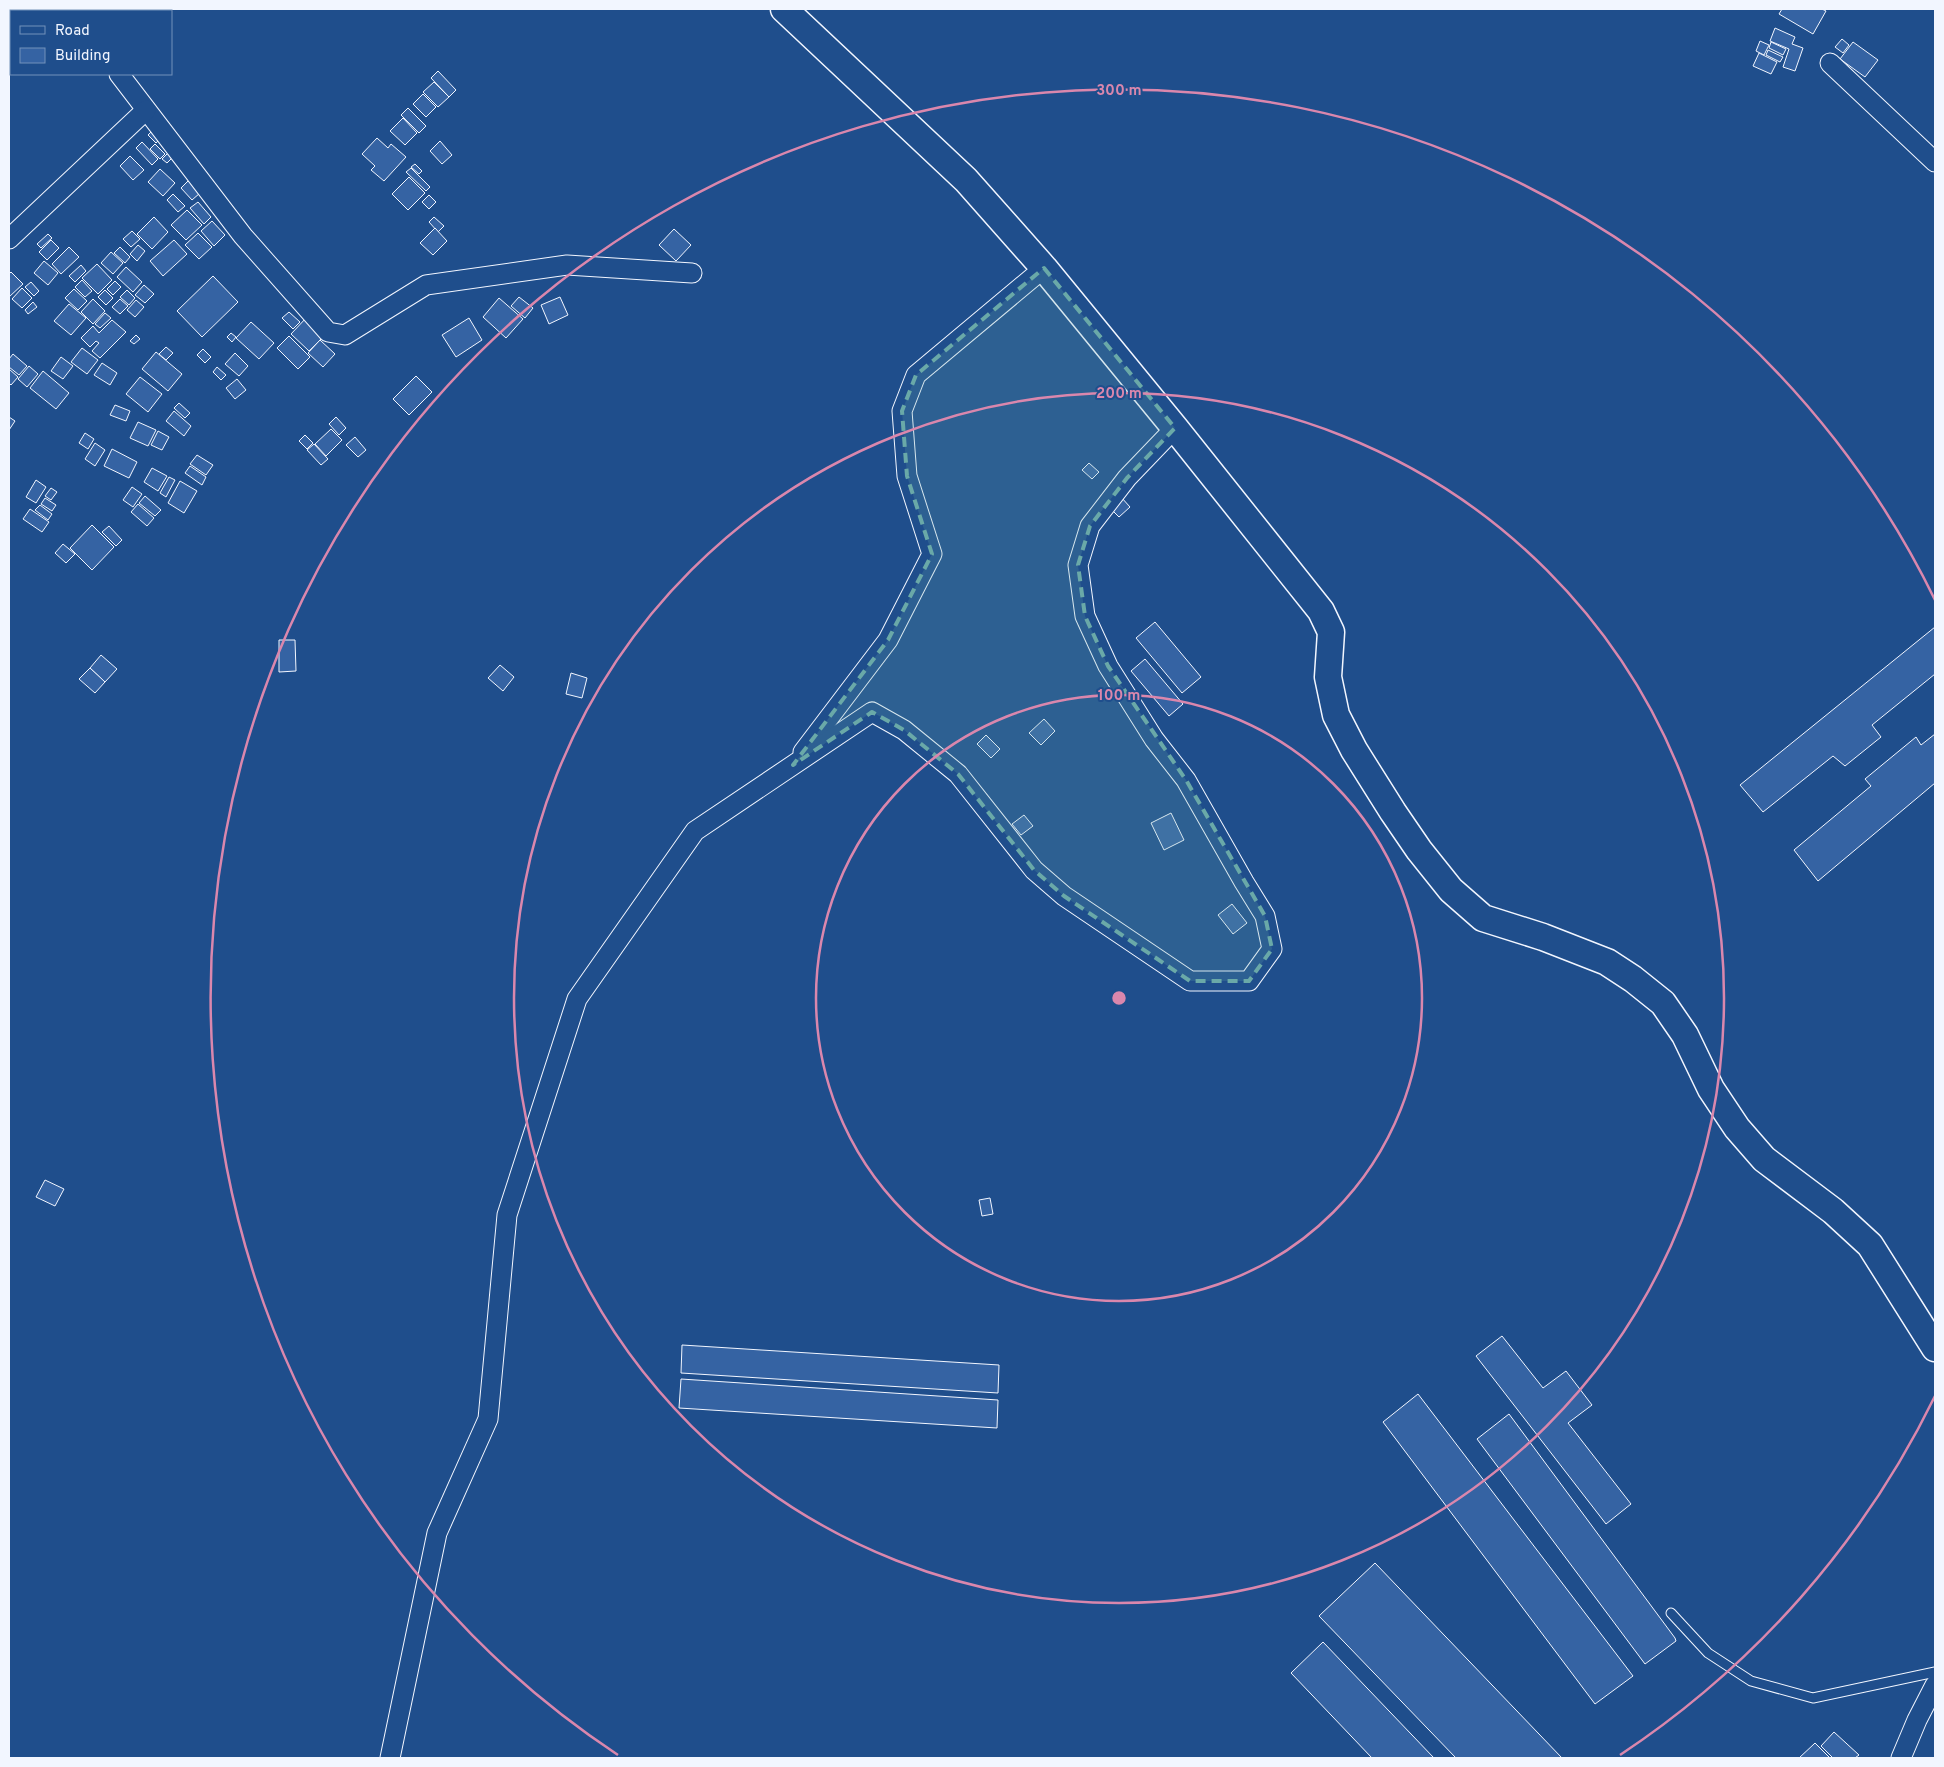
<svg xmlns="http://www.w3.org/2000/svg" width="1944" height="1767" viewBox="0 0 1944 1767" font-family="Overpass,sans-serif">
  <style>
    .building { fill: #3563a3; stroke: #f2f6ff }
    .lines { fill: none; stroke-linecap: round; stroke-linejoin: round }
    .lane-casing { stroke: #f2f6ff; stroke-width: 11 }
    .street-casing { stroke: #f2f6ff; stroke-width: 21 }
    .secondary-casing { stroke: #f2f6ff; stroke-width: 29 }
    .lane { stroke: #1f4e8c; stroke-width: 9 }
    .street { stroke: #1f4e8c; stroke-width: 19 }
    .secondary { stroke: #1f4e8c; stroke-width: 26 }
    .marked { fill: #6aa9a8; fill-opacity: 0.2; stroke: #6aa9a8; stroke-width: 4; stroke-dasharray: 10 6; stroke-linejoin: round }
    .ring { fill: none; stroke: #da87ad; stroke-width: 2.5 }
    .centre { fill: #da87ad; stroke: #1f4e8c; stroke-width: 2.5 }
    .ring-label { font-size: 15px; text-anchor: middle; font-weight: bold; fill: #da87ad; stroke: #1f4e8c; stroke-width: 4; stroke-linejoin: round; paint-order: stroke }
  </style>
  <rect width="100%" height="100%" fill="#1f4e8c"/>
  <g class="building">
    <polygon points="1782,9 1822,9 1826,11 1813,34 1779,14"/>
    <polygon points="1775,28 1795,37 1792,44 1803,48 1795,71 1783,67 1789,49 1770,41"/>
    <polygon points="1842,39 1849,45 1843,53 1835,47"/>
    <polygon points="1760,41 1769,45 1764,55 1756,51"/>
    <polygon points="1771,42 1786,49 1783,55 1769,48"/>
    <polygon points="1853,42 1878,60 1865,77 1840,59"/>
    <polygon points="1768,50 1783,57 1780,62 1766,55"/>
    <polygon points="1759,53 1777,62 1771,74 1753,66"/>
    <polygon points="438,71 456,90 449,97 431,78"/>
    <polygon points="434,82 449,97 438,107 423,92"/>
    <polygon points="423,94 436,107 426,117 413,104"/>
    <polygon points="408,108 426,126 419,133 401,115"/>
    <polygon points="403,118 417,133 405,145 390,131"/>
    <polygon points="153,130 161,138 156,143 148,135"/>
    <polygon points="377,138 388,148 391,144 406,157 384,181 371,170 375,166 362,154"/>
    <polygon points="440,141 452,155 442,164 430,151"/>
    <polygon points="142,142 158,159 152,165 136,148"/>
    <polygon points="155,144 165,154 160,159 150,149"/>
    <polygon points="168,153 172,158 167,163 162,159"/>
    <polygon points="130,156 144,170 133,180 120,166"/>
    <polygon points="415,164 422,171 419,174 411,167"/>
    <polygon points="411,168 430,187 426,191 406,172"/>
    <polygon points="160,169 175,183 163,196 148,182"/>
    <polygon points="409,177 425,193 408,210 392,194"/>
    <polygon points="188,181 200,193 192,200 181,188"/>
    <polygon points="173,194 185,206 178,212 167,200"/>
    <polygon points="429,195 436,202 429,209 422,202"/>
    <polygon points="198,202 211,217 204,224 190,208"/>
    <polygon points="187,210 202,225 186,240 171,225"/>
    <polygon points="154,217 168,232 152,249 137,234"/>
    <polygon points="434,217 444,226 438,232 429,222"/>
    <polygon points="212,221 225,235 214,246 201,231"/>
    <polygon points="435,228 447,241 433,255 420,243"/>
    <polygon points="674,229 691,245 676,261 659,245"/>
    <polygon points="132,231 140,239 131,247 123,239"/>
    <polygon points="198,233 212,247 199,259 185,245"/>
    <polygon points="48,234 52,238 41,248 37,244"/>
    <polygon points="51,240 59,248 47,260 39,252"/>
    <polygon points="174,240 187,254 163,276 150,261"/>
    <polygon points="138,245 145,251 137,261 130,254"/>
    <polygon points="69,247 79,257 61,274 52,264"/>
    <polygon points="120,247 130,257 125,263 114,253"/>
    <polygon points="111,252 123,263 113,274 101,263"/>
    <polygon points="44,261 58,273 48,285 34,273"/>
    <polygon points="97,264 112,280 98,294 82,278"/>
    <polygon points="81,265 86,271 75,282 69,276"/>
    <polygon points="126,267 142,282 133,292 117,277"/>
    <polygon points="11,272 23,284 9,297 9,274"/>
    <polygon points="213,276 238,302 202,337 177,311"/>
    <polygon points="82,280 92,291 85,297 75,287"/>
    <polygon points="115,281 121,287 113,295 107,289"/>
    <polygon points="31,282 39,291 34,296 25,287"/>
    <polygon points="144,285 154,294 145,303 135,295"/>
    <polygon points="22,288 32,298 22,308 12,299"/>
    <polygon points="74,289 87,301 78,310 65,298"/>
    <polygon points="105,290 113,298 106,305 98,297"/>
    <polygon points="127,290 135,298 129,305 120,297"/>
    <polygon points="519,297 533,308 525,318 511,306"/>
    <polygon points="560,297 568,315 549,324 541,305"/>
    <polygon points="499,298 523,319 506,338 483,317"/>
    <polygon points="93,299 105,311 93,324 81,312"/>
    <polygon points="120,299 128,306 120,314 112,307"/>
    <polygon points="136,300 144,307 135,317 127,310"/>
    <polygon points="33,302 37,307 28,314 25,310"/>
    <polygon points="69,304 86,318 71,335 54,321"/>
    <polygon points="289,312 300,322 293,329 282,318"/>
    <polygon points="105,313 111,318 100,328 95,324"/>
    <polygon points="307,317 325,335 309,351 291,334"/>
    <polygon points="469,318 482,340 456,357 442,335"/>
    <polygon points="112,320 126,332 100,358 92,351 99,343 96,341 90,347 81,338 93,326 99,333"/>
    <polygon points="251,322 274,343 259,359 236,338"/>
    <polygon points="231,333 236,337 232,342 227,337"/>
    <polygon points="136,335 140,339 134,344 130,341"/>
    <polygon points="289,336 310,357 298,369 277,348"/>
    <polygon points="320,340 335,354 323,367 308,353"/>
    <polygon points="166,347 173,353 166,360 159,354"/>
    <polygon points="82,348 98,360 87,374 71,362"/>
    <polygon points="203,349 211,357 205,363 197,355"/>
    <polygon points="156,352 182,374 168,391 142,369"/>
    <polygon points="235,353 248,366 239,376 225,364"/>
    <polygon points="13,354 27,366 19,375 9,367 9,359"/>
    <polygon points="61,357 73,366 63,379 51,371"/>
    <polygon points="102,363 117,373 110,385 94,375"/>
    <polygon points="29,366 38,374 27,387 18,379"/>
    <polygon points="217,367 226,375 221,380 213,372"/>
    <polygon points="9,369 18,377 11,385 9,383"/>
    <polygon points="43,371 69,393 56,409 30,388"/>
    <polygon points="416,376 432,392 409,415 393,399"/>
    <polygon points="140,377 162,394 148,412 126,394"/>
    <polygon points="237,379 246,390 235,399 226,388"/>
    <polygon points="179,403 190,413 185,418 174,408"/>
    <polygon points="115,405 130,411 126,421 110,415"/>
    <polygon points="174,411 191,426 184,436 166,421"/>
    <polygon points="9,417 15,421 9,430"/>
    <polygon points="336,417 346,428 339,435 329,424"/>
    <polygon points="138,422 156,430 148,446 130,438"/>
    <polygon points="331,429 342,440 326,456 315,444"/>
    <polygon points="158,431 169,437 162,450 151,445"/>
    <polygon points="85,433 94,439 88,449 79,443"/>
    <polygon points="305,435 313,443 307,449 299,441"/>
    <polygon points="355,437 366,450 358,457 346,445"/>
    <polygon points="95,443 105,450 95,466 85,459"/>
    <polygon points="314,444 328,459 321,465 307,450"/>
    <polygon points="112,449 137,462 129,478 104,466"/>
    <polygon points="197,455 213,465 206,475 190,464"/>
    <polygon points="1089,463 1099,472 1092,479 1082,470"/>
    <polygon points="190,466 206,477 202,485 185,473"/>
    <polygon points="152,468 167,476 158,491 144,482"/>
    <polygon points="169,477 175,480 166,497 160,493"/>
    <polygon points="36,480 46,487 36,503 26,497"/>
    <polygon points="180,481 197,491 184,513 168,503"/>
    <polygon points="132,487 142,494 133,507 123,500"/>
    <polygon points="51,488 57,492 51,500 45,496"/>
    <polygon points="145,496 161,510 155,516 139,503"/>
    <polygon points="1121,497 1130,507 1119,517 1110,508"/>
    <polygon points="45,498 56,505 52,511 41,504"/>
    <polygon points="138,504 154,518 147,526 131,512"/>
    <polygon points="40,505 52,514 48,520 35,510"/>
    <polygon points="30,509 49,522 42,532 23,519"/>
    <polygon points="92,525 114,547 92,570 70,548"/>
    <polygon points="109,526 122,540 116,546 102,532"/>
    <polygon points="63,544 75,554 66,563 55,553"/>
    <polygon points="1155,622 1201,677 1182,693 1136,638"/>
    <polygon points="1935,627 1935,674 1872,725 1881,737 1845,766 1833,756 1763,812 1740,785"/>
    <polygon points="279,640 295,640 296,671 279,672"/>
    <polygon points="101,655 117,669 105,682 90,668"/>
    <polygon points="1145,659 1183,704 1169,716 1131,671"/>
    <polygon points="500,665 514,677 503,691 488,678"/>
    <polygon points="90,668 105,682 95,693 79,679"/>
    <polygon points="571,673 587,678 582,698 566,694"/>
    <polygon points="1044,719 1055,731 1041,745 1029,733"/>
    <polygon points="1935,734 1935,783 1818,881 1794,850 1871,786 1865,779 1916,737 1921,745"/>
    <polygon points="986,735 1000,749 991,758 977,744"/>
    <polygon points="1171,813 1184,840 1164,850 1151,823"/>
    <polygon points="1024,815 1033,826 1021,835 1012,824"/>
    <polygon points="1232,904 1247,923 1233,934 1218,915"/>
    <polygon points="45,1180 64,1189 55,1206 36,1197"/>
    <polygon points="990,1198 993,1214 982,1216 979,1200"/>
    <polygon points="1502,1336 1543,1388 1566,1371 1592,1405 1568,1423 1631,1504 1606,1524 1476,1356"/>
    <polygon points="682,1345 999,1365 998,1393 681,1373"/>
    <polygon points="681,1379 998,1400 997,1428 679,1408"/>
    <polygon points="1418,1394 1633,1676 1595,1704 1383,1422"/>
    <polygon points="1509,1414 1675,1638 1676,1641 1645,1664 1477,1439"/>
    <polygon points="1375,1563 1562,1758 1456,1758 1319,1616"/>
    <polygon points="1323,1642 1434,1758 1372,1758 1291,1673"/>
    <polygon points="1834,1732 1859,1755 1855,1758 1833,1758 1821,1746"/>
    <polygon points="1815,1743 1830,1758 1799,1758 1814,1744"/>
  </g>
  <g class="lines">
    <defs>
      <polyline id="lane" points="1671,1613 1708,1653 1751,1681 1813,1698 1935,1672"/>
      <g id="street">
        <polyline points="69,9 71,11"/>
        <polyline points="1830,63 1935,162"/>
        <polyline points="119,74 243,236 328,332 345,335 426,285 567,265 692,273"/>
        <polyline points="9,239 146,110"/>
        <polyline points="803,752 888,640 932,554 907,476 902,411 916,375 1044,268"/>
        <polyline points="390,1758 437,1533 488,1419 507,1215 577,999 695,831 872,712 904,730 958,774 1034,870 1064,896 1190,981 1249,981 1272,949 1265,916 1244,882 1186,780 1154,739 1108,666 1085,616 1078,565 1090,526 1127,478 1175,428"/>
        <polyline points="1901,1758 1917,1720 1935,1685"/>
      </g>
      <polyline id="secondary" points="784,9 966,180 1044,268 1175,428 1321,611 1331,632 1328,677 1336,715 1354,750 1393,812 1419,850 1451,890 1483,918 1543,937 1607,962 1633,979 1663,1003 1685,1035 1711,1089 1737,1128 1764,1159 1833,1211 1870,1245 1935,1348"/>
    </defs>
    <use href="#lane" class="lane-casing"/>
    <use href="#street" class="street-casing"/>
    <use href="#secondary" class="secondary-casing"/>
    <use href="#lane" class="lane"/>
    <use href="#street" class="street"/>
    <use href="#secondary" class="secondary"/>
  </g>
  <path class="marked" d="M1044 268 1175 428 1127 478 1090 526 1078 565 1085 616 1108 666 1186 780 1265 916 1272 949 1249 981H1190L1064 896 1034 870 958 774 904 730 872 712 793 765 888 640 932 554 907 476 902 411 916 375Z"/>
  <g class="ring">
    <circle cx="1119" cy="998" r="303"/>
    <circle cx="1119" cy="998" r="605"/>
    <path d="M1935 1396A908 908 0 0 1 1620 1755M618 1755A908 908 0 1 1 1935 600"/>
  </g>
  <circle cx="1119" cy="998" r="8" class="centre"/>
  <g class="ring-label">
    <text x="1119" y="95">300 m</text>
    <text x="1119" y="398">200 m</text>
    <text x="1119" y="700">100 m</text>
  </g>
  <rect width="1944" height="1767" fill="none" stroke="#f2f6ff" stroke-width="20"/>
  <rect x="10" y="10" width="162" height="65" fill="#1f4e8c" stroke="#7391ba"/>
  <rect x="20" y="26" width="25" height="8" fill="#1f4e8c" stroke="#7391ba"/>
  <text x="55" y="35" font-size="15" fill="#f2f6ff">Road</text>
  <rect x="20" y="48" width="25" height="15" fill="#3563a3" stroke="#7391ba"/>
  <text x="55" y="60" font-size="15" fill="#f2f6ff">Building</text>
</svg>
